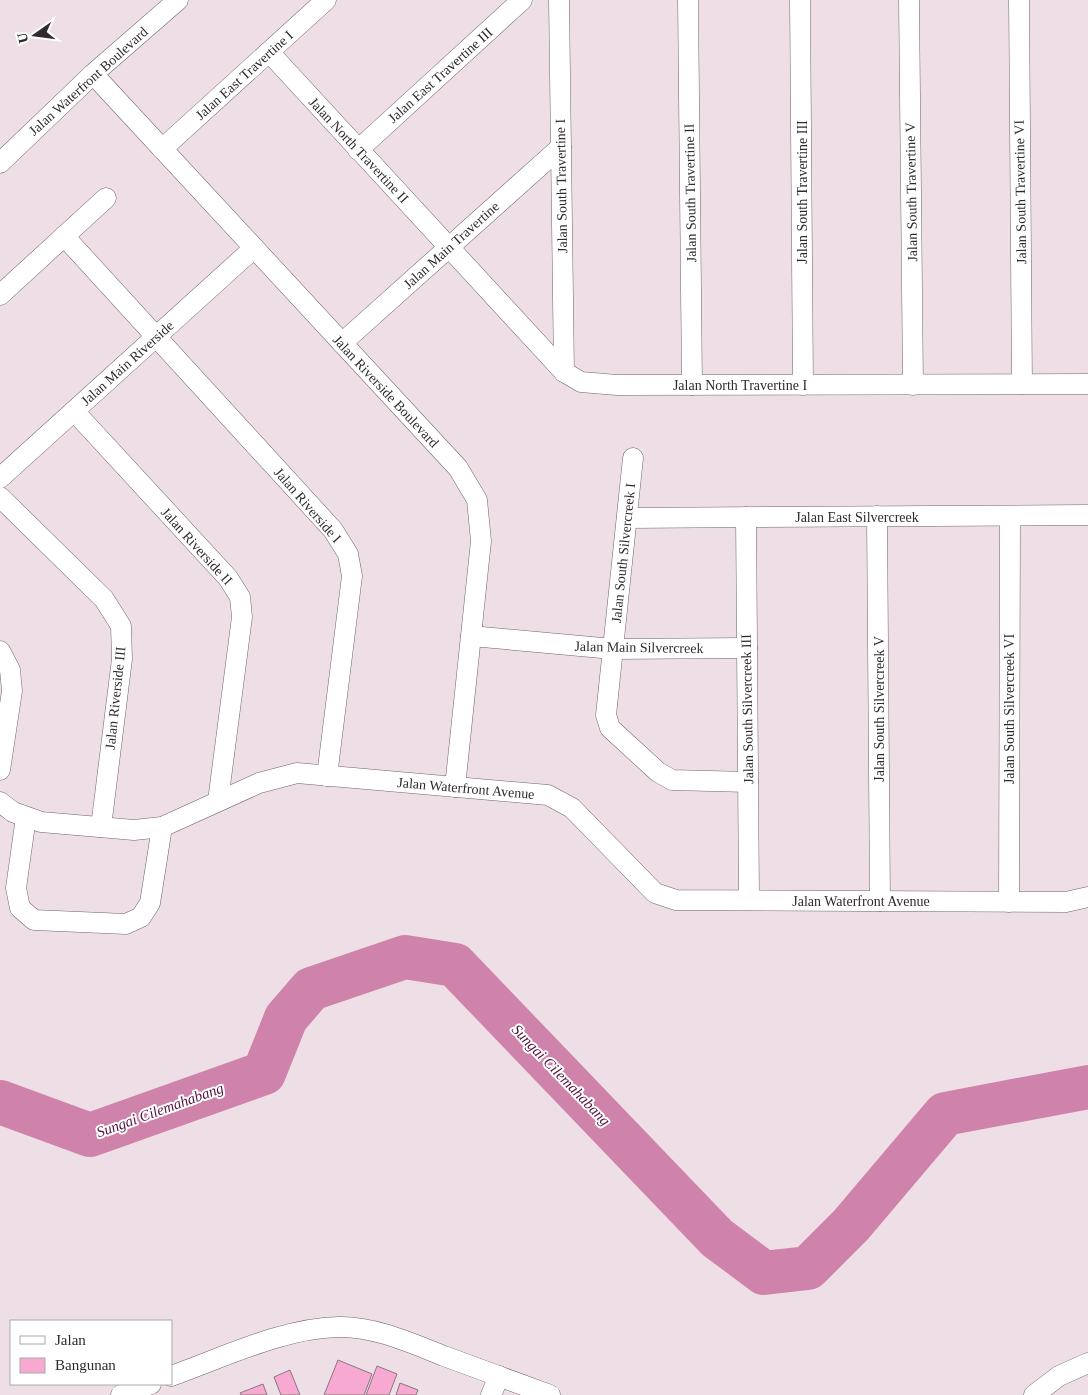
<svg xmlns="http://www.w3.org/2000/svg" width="1088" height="1395" viewBox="0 0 1088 1395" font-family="Georgia,serif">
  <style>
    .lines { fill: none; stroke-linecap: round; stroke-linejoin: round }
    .river { stroke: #cf83ab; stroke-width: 44 }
    .building { fill: #f8a9d1; stroke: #85787e }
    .minor-casing { stroke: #706369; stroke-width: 21 }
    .minor { stroke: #fff; stroke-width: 20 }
    .labels { text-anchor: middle; stroke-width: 4; stroke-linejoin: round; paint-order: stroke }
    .street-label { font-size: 14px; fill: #2f2a2c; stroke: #fff }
    .water-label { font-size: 15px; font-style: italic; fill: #55113a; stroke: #fff }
  </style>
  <rect width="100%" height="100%" fill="#eedfe6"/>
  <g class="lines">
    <polyline class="river" points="0,1102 90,1135 264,1073 286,1018 311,989 405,957 455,965 717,1238 764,1273 808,1268 851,1225 945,1114 1088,1087"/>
  </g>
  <g class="building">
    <polygon points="338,1360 372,1374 364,1395 324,1395"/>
    <polygon points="377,1366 397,1374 389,1395 366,1395"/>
    <polygon points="290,1370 300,1395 281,1395 274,1377"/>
    <polygon points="400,1383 418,1390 416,1395 396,1395"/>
    <polygon points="263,1384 267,1395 241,1395 240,1393"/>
  </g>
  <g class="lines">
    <defs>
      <g id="minor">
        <polyline points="559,0 564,372"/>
        <polyline points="688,0 692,385"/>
        <polyline points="800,0 803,385"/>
        <polyline points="909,0 913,385"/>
        <polyline points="1019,0 1022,384"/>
        <polyline points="269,52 564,372 581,382 617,385 1088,384"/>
        <polyline points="93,74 458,468 477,500 481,541 455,787"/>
        <polyline points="162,149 326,0"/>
        <polyline points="358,150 522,0"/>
        <polyline points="0,163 93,74 178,0"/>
        <polyline points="64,236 333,530 348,554 352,576 327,776"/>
        <polyline points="0,295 106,198"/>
        <polyline points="342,343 561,147"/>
        <polyline points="74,411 228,578 240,597 242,617 218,801"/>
        <polyline points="633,458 606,715 610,728 658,772 672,780 748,782"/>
        <polyline points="0,478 254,248"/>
        <polyline points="0,497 104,599 121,626 122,659 101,827"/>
        <polyline points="877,516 880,901"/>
        <polyline points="746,517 749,900"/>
        <polyline points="627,518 1088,515"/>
        <polyline points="471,636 613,649 747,648"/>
        <polyline points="0,651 10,670 12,691 0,770"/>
        <polyline points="0,802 13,812 41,822 134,830 162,827 259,783 297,773 548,795 572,808 655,893 676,900 1066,902 1088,897"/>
        <polyline points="26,817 16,888 20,908 34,920 126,924 141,917 150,903 162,827"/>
        <polyline points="1009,902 1010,516"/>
        <path d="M171 1376C222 1358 283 1328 338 1327 374 1326 411 1343 444 1356 479 1369 515 1382 550 1395"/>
        <polyline points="121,1395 151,1384"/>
        <polyline points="491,1395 499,1376"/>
        <polyline points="1034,1395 1059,1376 1088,1363"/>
      </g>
    </defs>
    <use href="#minor" class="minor-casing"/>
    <use href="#minor" class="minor"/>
  </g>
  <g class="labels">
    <g class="street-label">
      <text transform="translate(244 75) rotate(-42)" y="5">Jalan East Travertine I</text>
      <text transform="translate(440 75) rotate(-42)" y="5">Jalan East Travertine III</text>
      <text transform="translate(88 81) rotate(-42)" y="5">Jalan Waterfront Boulevard</text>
      <text transform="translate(359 150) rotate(47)" y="5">Jalan North Travertine II</text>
      <text transform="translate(561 186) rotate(-91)" y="5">Jalan South Travertine I</text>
      <text transform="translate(802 192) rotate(-90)" y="5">Jalan South Travertine III</text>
      <text transform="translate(911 192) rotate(-91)" y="5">Jalan South Travertine V</text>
      <text transform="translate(1020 192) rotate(-91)" y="5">Jalan South Travertine VI</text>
      <text transform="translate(690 193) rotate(-91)" y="5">Jalan South Travertine II</text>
      <text transform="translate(451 245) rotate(-42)" y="5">Jalan Main Travertine</text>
      <text transform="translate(127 363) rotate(-42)" y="5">Jalan Main Riverside</text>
      <text x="740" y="390">Jalan North Travertine I</text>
      <text transform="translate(386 391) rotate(47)" y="5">Jalan Riverside Boulevard</text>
      <text transform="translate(308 505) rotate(49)" y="5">Jalan Riverside I</text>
      <text x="857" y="522">Jalan East Silvercreek</text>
      <text transform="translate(197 546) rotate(48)" y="5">Jalan Riverside II</text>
      <text transform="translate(623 553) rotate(-84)" y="5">Jalan South Silvercreek I</text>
      <text transform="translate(639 647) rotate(1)" y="5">Jalan Main Silvercreek</text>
      <text transform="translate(115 698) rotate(-84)" y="5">Jalan Riverside III</text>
      <text transform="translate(747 709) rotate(-91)" y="5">Jalan South Silvercreek III</text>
      <text transform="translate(879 709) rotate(-90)" y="5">Jalan South Silvercreek V</text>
      <text transform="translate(1009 709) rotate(-90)" y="5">Jalan South Silvercreek VI</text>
      <text transform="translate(466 788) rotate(5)" y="5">Jalan Waterfront Avenue</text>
      <text x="861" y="906">Jalan Waterfront Avenue</text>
    </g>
    <g class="water-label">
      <text transform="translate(561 1075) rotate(46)" y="5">Sungai Cilemahabang</text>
      <text transform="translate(160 1110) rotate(-20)" y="5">Sungai Cilemahabang</text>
    </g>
  </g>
  <rect x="10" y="1320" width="162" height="65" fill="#ffffff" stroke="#acaaab"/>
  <rect x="20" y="1336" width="25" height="8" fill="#ffffff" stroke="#acaaab"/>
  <text x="55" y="1345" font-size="15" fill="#2f2a2c">Jalan</text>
  <rect x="20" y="1358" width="25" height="15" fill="#f8a9d1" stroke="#acaaab"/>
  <text x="55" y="1370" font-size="15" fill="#2f2a2c">Bangunan</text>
  <g transform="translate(35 35) rotate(256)" stroke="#ffffff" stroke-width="4" paint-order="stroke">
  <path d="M0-4L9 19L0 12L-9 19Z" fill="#2f2a2c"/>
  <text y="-8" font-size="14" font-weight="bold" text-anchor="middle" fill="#2f2a2c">U</text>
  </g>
</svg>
